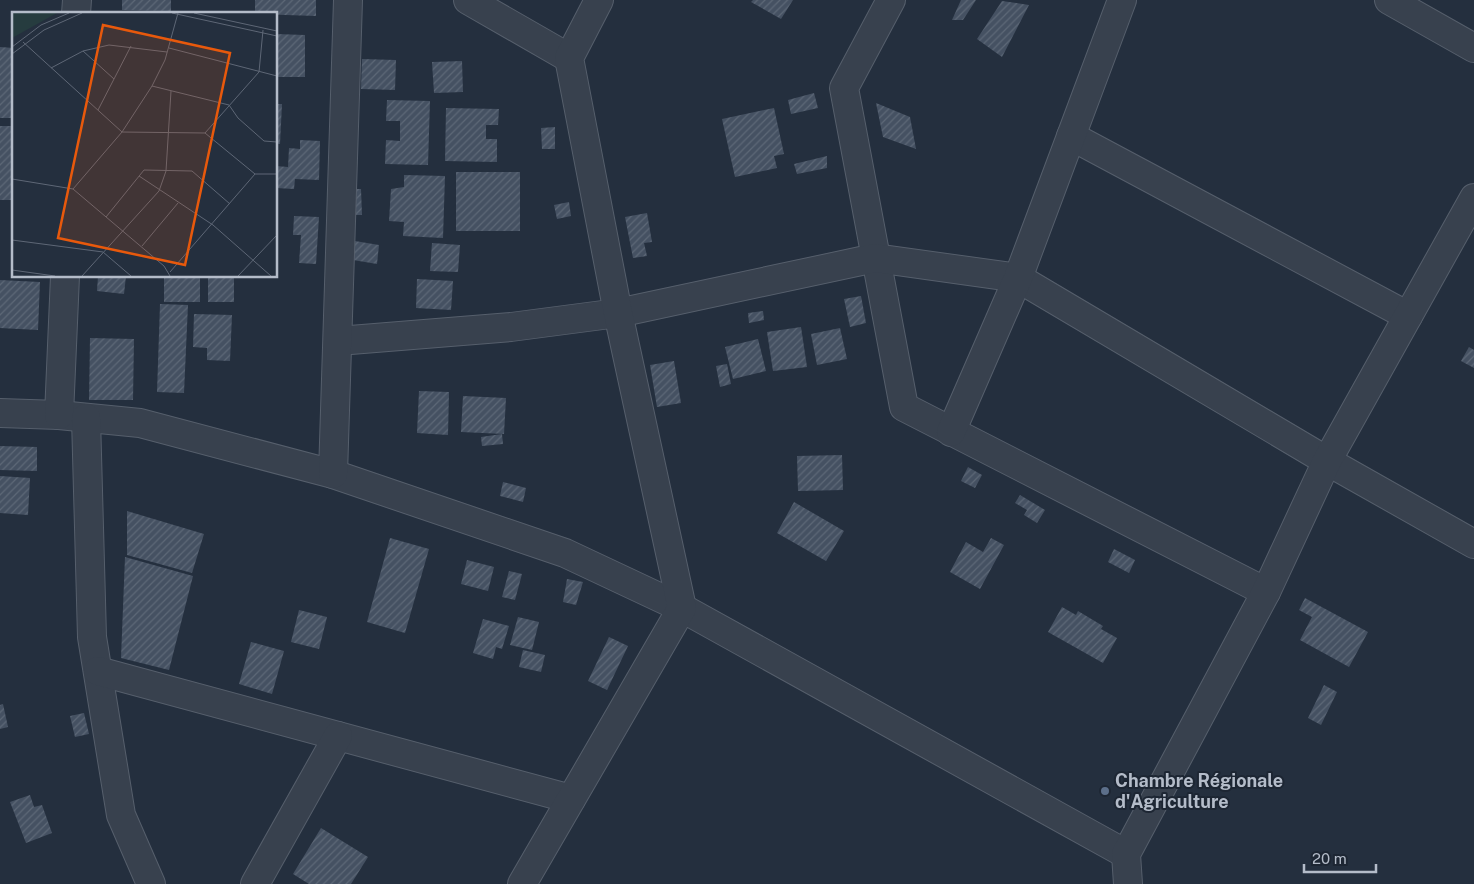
<svg xmlns="http://www.w3.org/2000/svg" width="1474" height="884" viewBox="0 0 1474 884" font-family="'Public Sans',sans-serif">
  <style>
    .building { fill: url(#building-hatch) }
    .lines { fill: none; stroke-linecap: round; stroke-linejoin: round }
    .minor-casing { stroke: #565f6c; stroke-width: 30 }
    .minor { stroke: #38414e; stroke-width: 28 }
    .service-dot { fill: #5c6f8a; stroke: #1d2633; stroke-width: 2 }
    .labels { text-anchor: middle; stroke-width: 4; stroke-linejoin: round; paint-order: stroke }
    .poi-label { font-size: 18px; font-weight: bold; fill: #b4bcc9; stroke: #1d2633; text-anchor: start }
    .inset-road { fill: none; stroke: #5e6776; stroke-width: 1 }
    .view { fill: #e8590c; fill-opacity: 0.15; stroke: #e8590c; stroke-width: 2.5 }
    .inset-edge { fill: none; stroke: #b4bcc9; stroke-width: 2.5 }
  </style>
  <defs>
    <pattern id="building-hatch" width="6" height="6" patternUnits="userSpaceOnUse" patternTransform="scale(1.25)"><rect width="6" height="6" fill="#455162"/><path d="M-1 1l2-2M0 6l6-6M5 7l2-2" fill="none" stroke="#5d6877"/></pattern>
  </defs>
  <rect width="100%" height="100%" fill="#242f3e"/>
  <g class="building">
    <polygon points="122,0 171,0 171,11 122,10"/>
    <polygon points="255,0 316,0 316,16 255,14"/>
    <polygon points="753,0 793,0 781,19 751,2"/>
    <polygon points="961,0 976,0 963,20 952,20"/>
    <polygon points="1002,1 1029,5 1002,57 977,39"/>
    <polygon points="276,34 305,35 305,77 276,77"/>
    <polygon points="0,47 14,48 14,118 0,118"/>
    <polygon points="362,59 396,60 395,90 361,89"/>
    <polygon points="462,61 463,92 434,93 432,62"/>
    <polygon points="814,93 818,108 791,114 788,100"/>
    <polygon points="387,100 430,101 428,165 385,164 386,140 400,141 400,121 386,121"/>
    <polygon points="876,103 910,117 916,149 883,137"/>
    <polygon points="276,104 282,104 280,144 276,144"/>
    <polygon points="446,108 499,109 498,125 486,125 486,139 497,139 497,162 445,161"/>
    <polygon points="774,108 784,154 774,156 777,168 735,177 722,119"/>
    <rect x="0" y="126" width="14" height="74"/>
    <polygon points="555,127 555,149 542,149 541,128"/>
    <polygon points="300,140 320,141 319,180 295,179 294,189 276,188 276,166 288,167 289,148 300,149"/>
    <polygon points="827,156 827,168 797,174 794,164"/>
    <rect x="456" y="172" width="64" height="59"/>
    <polygon points="404,175 445,176 443,238 403,236 404,222 389,221 391,189 404,187"/>
    <polygon points="353,189 361,189 362,215 354,215"/>
    <polygon points="569,202 571,216 557,219 554,205"/>
    <polygon points="647,213 652,242 644,243 647,256 633,258 625,217"/>
    <polygon points="294,216 319,217 316,264 299,263 301,235 293,235"/>
    <polygon points="355,241 379,245 377,264 353,260"/>
    <polygon points="432,243 460,245 458,272 430,271"/>
    <polygon points="98,276 126,276 124,294 97,291"/>
    <rect x="164" y="276" width="36" height="26"/>
    <rect x="208" y="276" width="26" height="26"/>
    <polygon points="417,279 453,281 451,310 416,308"/>
    <polygon points="0,280 40,282 38,330 0,328"/>
    <polygon points="861,296 866,323 850,327 844,299"/>
    <polygon points="160,304 188,305 184,393 157,392"/>
    <polygon points="763,311 764,320 749,323 748,313"/>
    <polygon points="194,314 232,315 230,361 207,360 207,348 193,347"/>
    <polygon points="801,327 807,367 773,371 767,332"/>
    <polygon points="840,328 847,359 817,365 811,334"/>
    <polygon points="90,338 134,339 133,400 89,400"/>
    <polygon points="758,339 766,371 733,379 725,347"/>
    <polygon points="1469,347 1474,350 1474,368 1461,361"/>
    <polygon points="674,361 681,403 657,407 650,365"/>
    <polygon points="727,364 731,384 720,387 716,366"/>
    <polygon points="419,391 449,392 448,435 417,433"/>
    <polygon points="463,396 506,398 504,434 461,432"/>
    <polygon points="502,434 503,444 482,446 481,437"/>
    <polygon points="0,446 37,447 37,471 0,470"/>
    <polygon points="842,455 843,490 798,491 797,456"/>
    <polygon points="968,467 982,475 975,488 961,481"/>
    <polygon points="0,476 30,478 28,515 0,513"/>
    <polygon points="503,482 526,488 523,502 500,496"/>
    <polygon points="1020,495 1045,510 1037,523 1024,515 1027,510 1015,503"/>
    <polygon points="794,502 844,531 826,561 777,533"/>
    <polygon points="127,511 204,534 192,573 127,555"/>
    <polygon points="390,538 429,549 405,633 367,622"/>
    <polygon points="991,538 1004,545 980,589 950,572 966,542 983,552"/>
    <polygon points="1114,549 1135,560 1129,573 1108,562"/>
    <polygon points="125,557 193,576 169,670 121,658"/>
    <polygon points="467,560 494,567 488,591 461,584"/>
    <polygon points="509,571 522,574 515,600 502,597"/>
    <polygon points="567,579 583,582 576,605 563,602"/>
    <polygon points="1305,598 1368,632 1349,667 1300,640 1312,617 1299,610"/>
    <polygon points="1062,607 1076,615 1078,611 1103,626 1101,629 1117,638 1103,663 1048,632"/>
    <polygon points="299,610 327,617 319,649 291,642"/>
    <polygon points="518,617 539,622 532,650 510,645"/>
    <polygon points="483,619 509,626 502,649 496,647 493,659 473,653"/>
    <polygon points="609,637 628,646 607,690 588,681"/>
    <polygon points="251,642 284,651 272,694 239,684"/>
    <polygon points="523,650 545,655 541,672 519,667"/>
    <polygon points="1324,685 1337,692 1321,725 1308,718"/>
    <polygon points="3,704 8,727 0,729 0,705"/>
    <polygon points="84,713 89,734 75,737 70,716"/>
    <polygon points="30,795 34,807 42,805 52,833 26,843 10,802"/>
    <polygon points="321,828 368,857 351,884 309,884 293,874"/>
  </g>
  <g class="lines">
    <defs>
      <g id="minor">
        <polyline points="468,0 569,58"/>
        <polyline points="891,0 844,88 904,407 1266,592"/>
        <polyline points="1389,0 1474,48"/>
        <polyline points="76,14 77,0"/>
        <polyline points="1071,136 1408,316"/>
        <polyline points="338,341 511,327 618,313 875,258 1018,278 1327,461 1474,544"/>
        <polyline points="0,413 59,415 140,423 333,474 565,553 682,608 1126,854"/>
        <polyline points="59,415 65,276"/>
        <polyline points="86,418 92,637 121,815 151,884"/>
        <polyline points="951,432 1018,278 1122,0"/>
        <polyline points="333,474 348,0"/>
        <polyline points="98,671 571,799"/>
        <polyline points="255,884 338,736"/>
        <polyline points="522,884 682,608 618,313 569,58 599,0"/>
        <polyline points="1128,884 1126,854 1266,592 1327,461 1474,198"/>
      </g>
    </defs>
    <use href="#minor" class="minor-casing"/>
    <use href="#minor" class="minor"/>
  </g>
  <circle class="service-dot" cx="1105" cy="791" r="5"/>
  <g class="labels">
    <g class="poi-label">
      <text x="1115" y="787">Chambre Régionale<tspan x="1115" dy="21">d'Agriculture</tspan></text>
    </g>
  </g>
  <g transform="translate(12 12)">
    <rect width="265" height="265" fill="#242f3e"/>
    <path d="M0 1H45L0 26Z" fill="#263c3f"/>
    <path class="inset-road" d="M160 1 265 24M182 1 265 19M11 30 110 120 193 121 243 162H265M0 35 29 13 57 1M157 36 265 64M71 39 102 67M0 42 32 18 70 1M39 56 71 39 97 33 155 40M140 74 217 93 226 106 252 129 265 130M86 98 119 34M193 121 247 60 251 18M127 164 201 213 259 264M0 167 61 177 152 254 158 264M61 177 110 120 140 74 153 48 166 1M94 205 132 158 180 159 218 192M0 228 91 240 119 264M130 234 166 191M0 258 43 264M158 260 243 162M70 264 147 179 154 159 159 79M226 264 265 223"/>
    <path class="view" d="M91 13 218 41 173 253 46 226Z"/>
    <rect width="265" height="265" class="inset-edge"/>
  </g>
  <path d="M1304 864v8h72v-8" fill="none" stroke="#b4bcc9" stroke-width="2.5"/>
  <text x="1312" y="864" font-size="15" fill="#b4bcc9" stroke="#1d2633" stroke-width="4" paint-order="stroke">20 m</text>
</svg>
